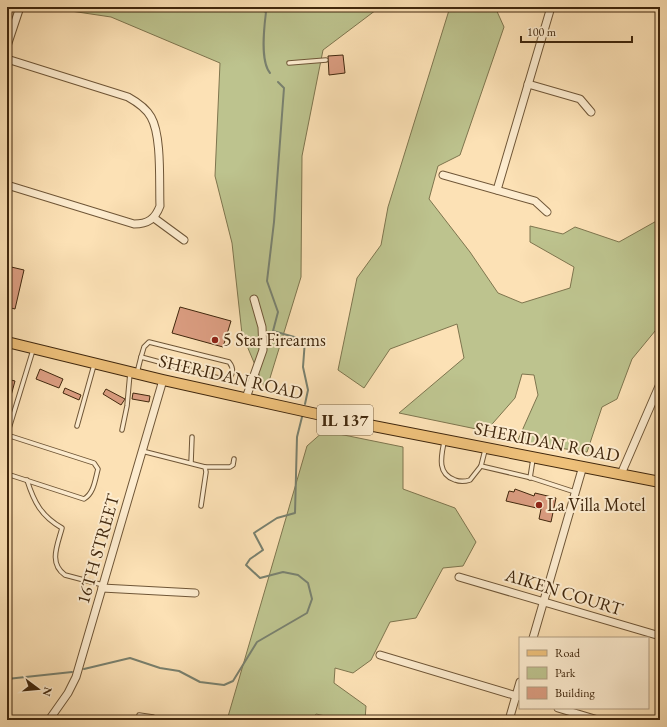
<svg xmlns="http://www.w3.org/2000/svg" width="667" height="727" viewBox="0 0 667 727" font-family="'EB Garamond',serif">
  <style>
    .green { fill: #bdc38e; stroke: #7e754e }
    .lines { fill: none; stroke-linecap: round; stroke-linejoin: round }
    .stream { stroke: #79816f; stroke-width: 2 }
    .building { fill: #db9d81; stroke: #40270d }
    .lane-casing { stroke: #6f5637; stroke-width: 5.5 }
    .street-casing { stroke: #6f5637; stroke-width: 9 }
    .primary-casing { stroke: #40270d; stroke-width: 12 }
    .lane { stroke: #fdeccf; stroke-width: 3.5 }
    .street { stroke: #fdeccf; stroke-width: 7 }
    .primary { stroke: #eec07a; stroke-width: 10 }
    .poi-dot { fill: #8f2418; stroke: #fdeccf; stroke-width: 1.5 }
    .labels { text-anchor: middle; stroke-width: 4; stroke-linejoin: round; paint-order: stroke }
    .shield { fill: #fdeccf; stroke: #796247; stroke-width: 1 }
    .shield-label { font-size: 17px; font-weight: bold; fill: #40270d }
    .poi-label { font-size: 18px; fill: #40270d; stroke: #fdeccf; text-anchor: start }
    .street-label { font-size: 18px; fill: #40270d; stroke: #fdeccf }
  </style>
  <rect width="100%" height="100%" fill="#fce1b5"/>
  <filter id="stains"><feTurbulence type="fractalNoise" baseFrequency=".005" numOctaves="4"/><feColorMatrix values="0 0 0 0 .2 0 0 0 0 .09 0 0 0 0 .02 0 0 0 .5 -.17"/></filter>
  <radialGradient id="worn" r=".72"><stop offset=".6" stop-color="#630" stop-opacity="0"/><stop offset="1" stop-color="#630" stop-opacity=".3"/></radialGradient>
  <g class="green">
    <polygon points="44,7 380,7 323,50 302,156 301,277 266,391 242,334 232,243 215,176 220,63 111,17"/>
    <polygon points="450,7 495,7 504,27 460,155 438,166 429,199 470,252 498,293 522,303 570,288 574,267 530,242 530,226 563,234 575,227 619,242 660,219 660,325 632,359 617,399 602,407 587,452 517,442 538,395 534,375 522,374 515,398 486,431 399,413 464,358 457,324 390,349 364,388 338,370 357,278 381,245 388,207"/>
    <polygon points="324,431 403,447 403,489 455,508 476,542 463,566 443,568 416,618 390,622 371,660 353,673 335,668 334,683 366,706 365,720 344,720 316,714 312,720 227,720 307,446"/>
  </g>
  <g class="lines">
    <g class="stream">
      <path d="M256 7 266 12C264 28 260 61 270 73"/>
      <polyline points="278,82 284,88 274,222 267,281 278,312 273,331 305,340 303,367 308,390 305,404"/>
      <polyline points="84,669 130,658 160,668 179,671 200,682 224,685 233,681 257,642 307,613 312,599 308,583 298,575 283,572 260,578 246,565 250,559 263,550 254,533 277,518 295,513 297,437 302,417"/>
      <polyline points="7,679 72,672"/>
    </g>
  </g>
  <g class="building">
    <polygon points="343,55 345,73 329,75 328,56"/>
    <polygon points="7,266 24,270 15,309 7,307"/>
    <polygon points="180,307 231,321 223,347 172,333"/>
    <polygon points="40,369 63,379 59,388 36,379"/>
    <polygon points="11,380 15,381 9,403 7,403 7,393"/>
    <polygon points="65,388 81,395 79,400 63,393"/>
    <polygon points="106,389 125,399 121,405 103,394"/>
    <polygon points="133,393 150,396 149,402 132,399"/>
    <polygon points="515,489 534,496 535,493 556,498 551,522 539,519 541,509 506,501 509,491 514,492"/>
  </g>
  <g class="lines">
    <defs>
      <g id="lane">
        <polyline points="289,63 326,60"/>
        <path d="M149 342 229 362C234 368 234 376 226 380L141 357 144 347Z"/>
        <polyline points="137,373 141,357"/>
        <polyline points="77,426 94,365"/>
        <polyline points="122,430 127,406 130,373"/>
        <polyline points="7,435 33,350"/>
        <path d="M444 442C441 457 437 474 455 480 460 482 464 482 470 480L481 466"/>
        <polyline points="485,450 481,466 532,478 575,492"/>
        <polyline points="142,451 205,467 206,472 201,506"/>
        <polyline points="191,463 192,437"/>
        <polyline points="205,467 230,467 233,465 234,459"/>
        <path d="M7 474 84 499C94 493 95 480 98 469L94 463 7 435"/>
        <polyline points="530,478 533,459"/>
        <path d="M27 480C34 502 41 516 62 528 58 544 48 563 65 575L103 585"/>
        <polyline points="139,715 153,717 156,720"/>
      </g>
      <g id="street">
        <polyline points="7,46 20,7"/>
        <path d="M7 59 128 97C137 102 146 108 151 117 162 136 159 183 160 206 155 219 148 224 134 224L7 185"/>
        <polyline points="528,84 580,99 591,112"/>
        <polyline points="443,175 535,201 547,212"/>
        <polyline points="497,190 551,7"/>
        <polyline points="154,218 184,240"/>
        <polyline points="246,398 263,350 262,327 254,299"/>
        <polyline points="621,474 660,384"/>
        <polyline points="459,577 660,636"/>
        <polyline points="102,588 195,593"/>
        <polyline points="533,638 583,466"/>
        <polyline points="380,655 520,697"/>
        <polyline points="558,708 598,720"/>
        <polyline points="49,720 68,693 76,677 163,380"/>
        <polyline points="509,720 520,682"/>
      </g>
      <polyline id="primary" points="7,342 163,380 353,422 660,482"/>
    </defs>
    <use href="#lane" class="lane-casing"/>
    <use href="#street" class="street-casing"/>
    <use href="#primary" class="primary-casing"/>
    <use href="#lane" class="lane"/>
    <use href="#street" class="street"/>
    <use href="#primary" class="primary"/>
  </g>
  <g class="poi-dot">
    <circle cx="215" cy="340" r="4"/>
    <circle cx="539" cy="505" r="4"/>
  </g>
  <g class="labels">
    <rect class="shield" x="317" y="405" width="56" height="30" rx="3"/>
    <g class="shield-label">
      <text x="345" y="426">IL 137</text>
    </g>
    <g class="poi-label">
      <text x="223" y="346">5 Star Firearms</text>
      <text x="547" y="511">La Villa Motel</text>
    </g>
    <g class="street-label">
      <text transform="translate(231 377) rotate(13)" y="6">SHERIDAN ROAD</text>
      <text transform="translate(547 442) rotate(11)" y="6">SHERIDAN ROAD</text>
      <text transform="translate(98 549) rotate(-74)" y="6">16TH STREET</text>
      <text transform="translate(564 592) rotate(17)" y="6">AIKEN COURT</text>
    </g>
  </g>
  <rect width="667" height="727" fill="none" stroke="#fce1b5" stroke-width="24"/>
  <rect x="8" y="8" width="651" height="711" fill="none" stroke="#40270d" stroke-width="2"/>
  <rect x="12" y="12" width="643" height="703" fill="none" stroke="#40270d"/>
  <rect x="519" y="637" width="130" height="72" fill="#fdeccf" stroke="#b19d81"/>
  <rect x="527" y="650" width="20" height="6" fill="#eec07a" stroke="#b19d81"/>
  <text x="555" y="657" font-size="12" fill="#40270d">Road</text>
  <rect x="527" y="667" width="20" height="12" fill="#bdc38e" stroke="#b19d81"/>
  <text x="555" y="677" font-size="12" fill="#40270d">Park</text>
  <rect x="527" y="687" width="20" height="12" fill="#db9d81" stroke="#b19d81"/>
  <text x="555" y="697" font-size="12" fill="#40270d">Building</text>
  <g transform="translate(38 689) rotate(106)" stroke="#fdeccf" stroke-width="3" paint-order="stroke">
  <path d="M0-3L7 15L0 10L-7 15Z" fill="#40270d"/>
  <text y="-6" font-size="11" font-weight="bold" text-anchor="middle" fill="#40270d">N</text>
  </g>
  <path d="M521 36v6h111v-6" fill="none" stroke="#40270d" stroke-width="2"/>
  <text x="527" y="36" font-size="12" fill="#40270d" stroke="#fdeccf" stroke-width="3" paint-order="stroke">100 m</text>
  <rect width="100%" height="100%" filter="url(#stains)"/>
  <rect width="100%" height="100%" fill="url(#worn)"/>
</svg>
